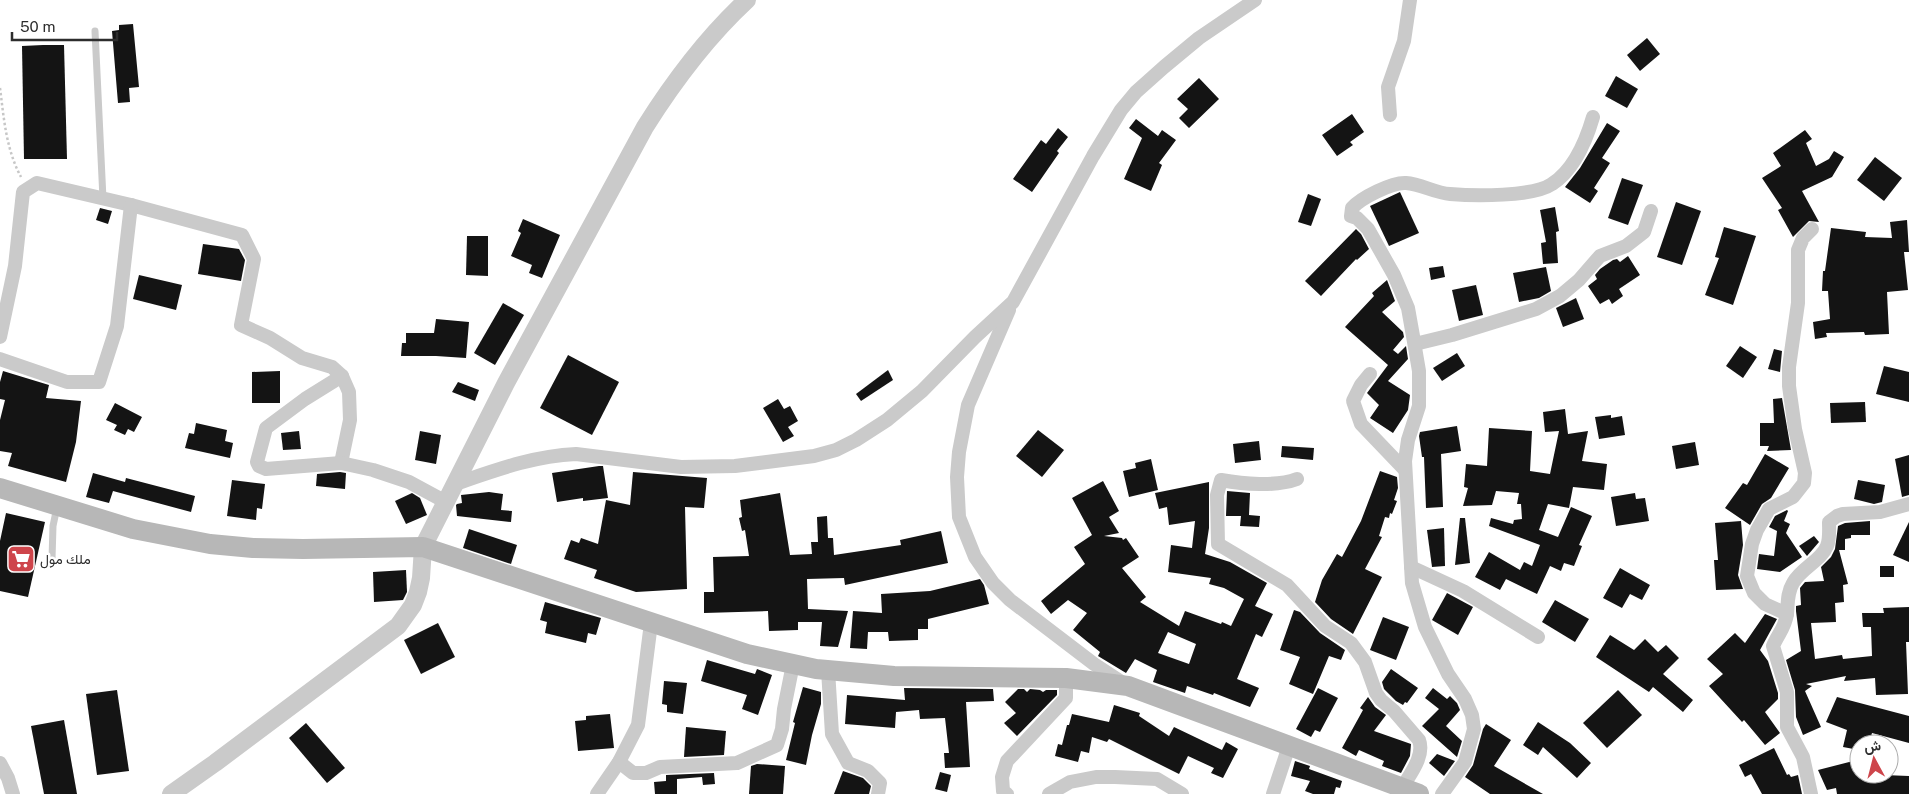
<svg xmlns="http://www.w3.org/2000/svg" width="1909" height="794" viewBox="0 0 1909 794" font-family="'Public Sans',Vazirmatn,sans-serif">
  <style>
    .building { fill: #141414; fill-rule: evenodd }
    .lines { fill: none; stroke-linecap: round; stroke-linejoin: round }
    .path { stroke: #c7c7c7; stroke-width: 2.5; stroke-dasharray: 2.5 2.5; stroke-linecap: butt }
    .service { stroke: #cacaca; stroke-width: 7 }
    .minor { stroke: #cacaca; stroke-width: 14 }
    .tertiary { stroke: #cacaca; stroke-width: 18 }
    .secondary { stroke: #b7b7b7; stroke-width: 20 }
    .labels { text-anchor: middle; stroke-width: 5; stroke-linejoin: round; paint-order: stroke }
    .poi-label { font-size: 14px; fill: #2d2d2d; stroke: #fff; text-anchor: start }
  </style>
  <rect width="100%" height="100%" fill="#fff"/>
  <g class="building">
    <polygon points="133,24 139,87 129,88 130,102 118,103 112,31 119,30 119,25"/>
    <polygon points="1647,38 1660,54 1640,71 1627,55"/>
    <polygon points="43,45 64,45 67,159 24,159 22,46"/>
    <polygon points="1616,76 1638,89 1627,108 1605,96"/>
    <polygon points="1199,78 1219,99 1189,128 1179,118 1188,109 1177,99"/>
    <polygon points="1352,114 1364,132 1350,142 1353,145 1337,156 1322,135"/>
    <polygon points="1136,119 1158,136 1162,130 1176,140 1159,163 1162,165 1151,191 1124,179 1142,138 1129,128"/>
    <polygon points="1607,123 1620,131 1602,158 1610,163 1594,188 1598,191 1590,203 1565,187 1580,168"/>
    <polygon points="1058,128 1068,137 1057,151 1059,153 1032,192 1013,179 1041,140 1046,144"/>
    <polygon points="1805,130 1812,139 1806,143 1816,166 1829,159 1834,151 1844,157 1832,177 1802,191 1819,222 1809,221 1793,237 1778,210 1782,208 1762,178 1781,166 1773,153"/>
    <polygon points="1875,157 1902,178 1884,201 1857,180"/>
    <polygon points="1622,178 1643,185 1628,225 1608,218"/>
    <polygon points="1400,192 1419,233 1389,246 1370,206"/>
    <polygon points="1308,194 1321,199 1311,226 1298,222"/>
    <polygon points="1676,202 1701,211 1682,265 1657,257"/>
    <polygon points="1555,207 1559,231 1556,232 1558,263 1543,264 1541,243 1546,242 1540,210"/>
    <polygon points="100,208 112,211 108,224 96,220"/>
    <polygon points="523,219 560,235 542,278 529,273 532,265 511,256 521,233 518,231"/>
    <polygon points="1907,220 1909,252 1904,252 1908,290 1887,292 1889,334 1865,335 1864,332 1826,333 1827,337 1815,339 1813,322 1830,319 1828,291 1822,291 1823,271 1825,271 1831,228 1866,232 1865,237 1892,238 1890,222"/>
    <polygon points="1724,227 1756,236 1733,305 1705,295 1719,258 1715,257"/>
    <polygon points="1356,229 1361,234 1369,249 1357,260 1356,259 1321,296 1305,281"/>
    <polygon points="467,236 488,236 488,276 466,275"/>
    <polygon points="203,244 239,249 245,260 241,281 198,274"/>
    <polygon points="1628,256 1640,275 1619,289 1623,296 1612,304 1609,299 1600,304 1588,286 1597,279 1595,275 1600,269 1613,260 1617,259 1620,262"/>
    <polygon points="1443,266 1445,277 1431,280 1429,268"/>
    <polygon points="1546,267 1551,291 1539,298 1519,302 1513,273"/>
    <polygon points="139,275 182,285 176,310 133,299"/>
    <polygon points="1387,280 1395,301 1382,312 1403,332 1404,337 1393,350 1398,354 1406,346 1408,359 1388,381 1410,395 1408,410 1393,433 1370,418 1379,405 1367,393 1388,365 1345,327 1374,296 1372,293"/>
    <polygon points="1476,285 1483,315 1459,321 1452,290"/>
    <polygon points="1576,298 1584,319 1563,327 1556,308"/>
    <polygon points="503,303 524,315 495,365 474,353"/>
    <polygon points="436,319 469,322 466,358 436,356 401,356 402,343 406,343 406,333 434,333"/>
    <polygon points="1740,346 1757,357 1743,378 1726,366"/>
    <polygon points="1774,349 1782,351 1780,372 1768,369"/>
    <polygon points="1457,353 1465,366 1442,381 1433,368"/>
    <polygon points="568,355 619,382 592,435 540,408"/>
    <polygon points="1884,366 1909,372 1909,402 1876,394"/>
    <polygon points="888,370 893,380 861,401 856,394"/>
    <polygon points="3,371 49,385 46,398 81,401 76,442 66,482 8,466 12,453 0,451 0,420 5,400 0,399 0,382"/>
    <polygon points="280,371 280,403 252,403 252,372"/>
    <polygon points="458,382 479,390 475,401 452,392"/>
    <polygon points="1782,398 1791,450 1767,451 1769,446 1760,446 1760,423 1774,423 1773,399"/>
    <polygon points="778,399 784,409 790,406 798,421 788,427 794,436 783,442 763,408"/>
    <polygon points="1865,402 1866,422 1831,423 1830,403"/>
    <polygon points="115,403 142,417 134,432 128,429 125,435 114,430 117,425 106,420"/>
    <polygon points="1565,409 1568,434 1588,431 1582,461 1607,464 1604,490 1573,487 1569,508 1548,504 1539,530 1558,537 1571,507 1592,516 1579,545 1582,546 1574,566 1564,563 1561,571 1550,566 1537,594 1506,579 1500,590 1475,577 1489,552 1520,570 1524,562 1532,566 1540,545 1489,526 1491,518 1513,524 1514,520 1522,519 1521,504 1517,504 1519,493 1496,491 1492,505 1463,506 1468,488 1464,487 1466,464 1487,466 1489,428 1532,431 1530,471 1550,474 1559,431 1545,432 1543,412"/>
    <polygon points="1611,415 1611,418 1622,416 1625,435 1599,439 1595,417"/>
    <polygon points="196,423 227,430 225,441 233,443 230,458 185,448 189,433 194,434"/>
    <polygon points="1457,426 1461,451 1441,454 1443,507 1426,508 1424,457 1422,457 1419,436 1420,432"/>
    <polygon points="1038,430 1064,450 1042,477 1016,456"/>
    <polygon points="299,431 301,449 283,450 281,433"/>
    <polygon points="420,431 441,435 436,464 415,460"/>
    <polygon points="1259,441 1261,460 1235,463 1233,444"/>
    <polygon points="1695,442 1699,465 1676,469 1672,446"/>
    <polygon points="1282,446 1314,448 1313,460 1281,457"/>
    <polygon points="1765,454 1789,468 1771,498 1762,504 1750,525 1725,508 1743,483 1747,485"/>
    <polygon points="1909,455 1909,495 1902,497 1895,459"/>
    <polygon points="1151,459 1158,490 1129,497 1123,471 1136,468 1135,463"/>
    <polygon points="599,466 603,466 608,498 583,501 583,498 557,502 552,473"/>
    <polygon points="1380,471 1397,477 1398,488 1394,500 1397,501 1392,514 1390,513 1389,518 1385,517 1379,536 1382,537 1365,569 1382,577 1353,634 1331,619 1315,602 1322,580 1337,554 1342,557 1361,521"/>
    <polygon points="340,472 346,473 345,489 316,486 317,474"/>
    <polygon points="633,472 707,478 704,508 685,507 687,589 636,592 594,578 597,570 564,559 571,540 579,543 581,538 598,544 606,500 630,505"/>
    <polygon points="93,473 125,482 126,478 195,496 191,512 113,491 109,503 86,497"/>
    <polygon points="232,480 265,484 262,509 257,508 256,520 227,516"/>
    <polygon points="1858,480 1885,485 1882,502 1874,504 1854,499"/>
    <path d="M1103 481 1119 511 1109 517 1119 533 1104 536 1122 538 1123 540 1126 538 1139 557 1122 568 1146 597 1140 602 1179 626 1185 611 1221 624 1222 622 1231 626 1244 599 1224 588 1209 584 1211 578 1168 572 1171 545 1192 548 1195 521 1169 525 1167 507 1159 509 1155 493 1209 482V528L1205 554 1230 562 1267 583 1255 606 1273 614 1262 637 1256 634 1237 679 1259 688 1250 707 1214 693 1213 695 1187 686 1185 693 1153 682 1157 670 1135 659 1126 673 1098 656 1100 652 1073 630 1087 613 1068 600 1051 614 1041 601 1085 564 1074 547 1092 535 1072 498ZM1168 632 1196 644 1189 664 1158 653Z"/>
    <polygon points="1227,491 1250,493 1249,515 1260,516 1259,527 1240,526 1241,516 1226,516"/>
    <polygon points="489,492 503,494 501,510 512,511 511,522 457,516 456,505 457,504 462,503 461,495"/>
    <polygon points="412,493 420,498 427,515 406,524 395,501"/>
    <polygon points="780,493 790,555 812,554 811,542 818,542 817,517 827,516 828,538 833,538 834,555 901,545 900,540 941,531 948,563 845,585 844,578 807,579 808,609 848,611 838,647 820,646 822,622 798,622 798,630 769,631 768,611 704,613 704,592 714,592 713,557 749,556 745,530 742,531 739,518 742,517 740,500"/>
    <polygon points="1635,493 1636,499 1645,498 1649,521 1616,526 1611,497"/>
    <polygon points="1787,510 1788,511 1784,521 1790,524 1786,533 1802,557 1780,572 1757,569 1759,554 1774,556 1777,531 1769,527 1775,516"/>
    <polygon points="6,513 45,522 28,597 0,591 0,541"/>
    <polygon points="1460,518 1465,518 1470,563 1455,565"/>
    <polygon points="1741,521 1743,545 1738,575 1743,589 1716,590 1714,560 1718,560 1715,523"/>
    <polygon points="1870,521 1870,535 1851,535 1851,538 1845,539 1845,550 1839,550 1848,584 1843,585 1844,602 1835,603 1836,622 1811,623 1815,659 1842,655 1843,659 1872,656 1871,627 1863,627 1862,613 1884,613 1883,608 1909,607 1909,642 1906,642 1908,694 1876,695 1875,678 1844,681 1846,676 1806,684 1812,686 1805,691 1821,727 1803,735 1796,717 1795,690 1786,660 1801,651 1796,611 1796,606 1801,605 1800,588 1805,582 1824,581 1821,567 1831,557 1835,549 1838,526 1845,523"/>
    <polygon points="1909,522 1909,562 1893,555"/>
    <polygon points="1444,528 1445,566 1432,567 1427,530"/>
    <polygon points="469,529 517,545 511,564 463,548"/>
    <polygon points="1814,536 1819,542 1807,556 1799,546"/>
    <rect x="1880" y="566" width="14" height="11"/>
    <polygon points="1620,568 1650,585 1642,600 1630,594 1622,608 1603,598"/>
    <polygon points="406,570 407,592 403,600 374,602 373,572"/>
    <polygon points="980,579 984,585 989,604 928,619 928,629 918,629 918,640 889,641 888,632 868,632 867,649 850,648 853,611 882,613 881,594 930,591"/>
    <polygon points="1447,593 1473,607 1458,635 1432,620"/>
    <polygon points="1555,600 1589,619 1575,642 1542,622"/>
    <polygon points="545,602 601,618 596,635 588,633 586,643 545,633 547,622 540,620"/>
    <polygon points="1294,610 1300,612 1320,633 1345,650 1341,660 1329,656 1313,694 1289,684 1300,657 1280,650"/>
    <polygon points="1765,614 1777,619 1760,650 1768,661 1778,693 1778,699 1765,712 1780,733 1765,745 1744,720 1742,722 1709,686 1723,674 1707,659 1735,633 1745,643"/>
    <polygon points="1383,617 1409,627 1396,660 1370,650"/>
    <polygon points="438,623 455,657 421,674 404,640"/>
    <polygon points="1610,635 1634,650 1645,639 1658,652 1666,645 1679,658 1663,674 1693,700 1683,712 1653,687 1649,692 1596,657"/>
    <polygon points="707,660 755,674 757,669 772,675 758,715 742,709 747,695 701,681"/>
    <polygon points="1391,669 1418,688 1407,703 1405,702 1403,705 1396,701 1384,689 1382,682"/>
    <polygon points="664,681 687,683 683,714 667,712 667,705 662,704"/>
    <polygon points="803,687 821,692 821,704 812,735 806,765 786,760 795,723 793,722"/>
    <polygon points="904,688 993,689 994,701 966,702 970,767 945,768 944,753 949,753 945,718 920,719 919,710 896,712 895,728 845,724 847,695 905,700"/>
    <polygon points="1318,688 1338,698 1320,732 1315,730 1311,737 1296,729"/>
    <polygon points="1433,688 1447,699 1450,696 1457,703 1460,710 1446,726 1462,741 1457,757 1422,726 1439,709 1425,698"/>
    <polygon points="1018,689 1024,689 1027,692 1030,689 1040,690 1043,692 1046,690 1057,690 1057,695 1017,736 1004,723 1016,713 1005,702"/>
    <polygon points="117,690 129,771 97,775 86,694"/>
    <polygon points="1618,690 1642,715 1607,748 1583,723"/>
    <polygon points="1368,697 1375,707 1386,715 1374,731 1411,744 1410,756 1401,773 1382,766 1384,761 1359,750 1356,756 1342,748 1363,710 1360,708"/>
    <polygon points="1837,697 1909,716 1909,743 1872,733 1869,744 1859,744 1859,750 1843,747 1847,730 1826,722"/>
    <polygon points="1114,705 1140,713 1139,716 1169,736 1174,727 1222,750 1226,742 1238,749 1223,778 1211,773 1214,768 1188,756 1179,774 1109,739 1107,742 1092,737 1089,753 1081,751 1078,762 1055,756 1058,744 1062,745 1067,725 1069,725 1072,714 1109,722"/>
    <polygon points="610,714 614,748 578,751 575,721 586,720 586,716"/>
    <polygon points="64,720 77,794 44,794 31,726"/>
    <polygon points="1538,722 1570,743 1591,763 1577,778 1543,747 1538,755 1523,745"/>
    <polygon points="306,723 345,768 327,783 289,738"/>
    <polygon points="1486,724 1511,740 1494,766 1543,794 1490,794 1465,777 1473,765 1483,729"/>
    <polygon points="686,727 726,731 724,755 684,757"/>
    <polygon points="1774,748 1787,775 1789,774 1791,777 1798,775 1802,794 1762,794 1751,774 1745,777 1739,765"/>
    <polygon points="1437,754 1455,761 1444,776 1429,763"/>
    <polygon points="1857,760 1858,774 1909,776 1909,794 1837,794 1836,788 1827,790 1818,770"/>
    <polygon points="1295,761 1310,766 1309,769 1342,781 1340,788 1336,787 1334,794 1313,794 1305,791 1310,781 1291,776"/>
    <polygon points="757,764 785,766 783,794 749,794 751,766"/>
    <polygon points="843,771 863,778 871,786 869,794 834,794"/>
    <polygon points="940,772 951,775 947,792 935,789"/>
    <polygon points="714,773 715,784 703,785 702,777 677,779 677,794 655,794 654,782 666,781 666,775"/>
  </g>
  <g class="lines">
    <path class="path" d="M0 88C4 119 6 149 21 177"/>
    <g class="service">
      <polyline points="95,31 103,199"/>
      <polyline points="52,559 53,526 57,507"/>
    </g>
    <g class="minor">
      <polyline points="1390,115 1388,87 1404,41 1410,0"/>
      <polyline points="1009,310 968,405 959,452 957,477 959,517 975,557 993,583 1010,600 1094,664 1123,683"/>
      <polyline points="0,337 15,266 23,192 37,183 131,205 242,235 254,259 241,325 270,338 302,358 332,367 342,376 349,392 350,420 341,463"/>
      <polyline points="1415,344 1452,335 1536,309 1560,296 1579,280 1600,256 1626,246 1644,232 1651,211"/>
      <polyline points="0,359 67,382 99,382 117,326 131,205"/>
      <polyline points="1370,374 1361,385 1353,401 1361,424 1405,470"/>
      <polyline points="342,376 305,399 266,428 257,462 259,466 266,469 341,463 373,470 409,482 446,502"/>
      <path d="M1297 479C1276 487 1243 484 1221 480L1217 495 1218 544 1287 585 1325 626 1351 643 1365 662 1376 693 1381 700 1394 711 1419 740C1425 756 1410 774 1402 788"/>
      <path d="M455 484C496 470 533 456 576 454L681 467 735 466 814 456 836 450 856 440 887 420 922 391 975 337 1013 302 1093 156 1121 110 1136 92 1164 67 1199 38 1255 0"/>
      <polyline points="1411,567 1463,591 1538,637"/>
      <polyline points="1787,614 1765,604 1754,593 1747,576 1752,544 1757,530 1769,509 1793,497 1804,483 1805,473 1795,429 1789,386 1789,367 1798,303 1798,250 1803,238 1812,229"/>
      <polyline points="828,670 832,734 848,763 868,771 880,783 878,794"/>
      <polyline points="619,762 633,773 646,773 660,767 737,763 777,745 782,729 784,709 793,664"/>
      <polyline points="0,763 8,778 13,794"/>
      <polyline points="597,794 619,762 638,725 651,623"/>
      <polyline points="1007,794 1003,791 1002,777 1007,761 1066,698 1066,678"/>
      <polyline points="1049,794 1070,782 1096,777 1115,777 1157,779 1182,794"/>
      <polyline points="1273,794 1289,746"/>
      <path d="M1442 794 1465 762 1474 729 1472 715 1465 699 1448 674 1425 627 1412 583 1405 461 1408 440 1419 406V371L1413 336 1408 308 1394 275 1368 229 1357 218 1351 216 1352 208C1361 198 1392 182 1406 183 1421 184 1435 193 1450 194 1474 196 1533 197 1552 184 1574 170 1586 141 1593 117"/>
      <path d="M1811 794 1803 757 1787 727V692L1773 646C1778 634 1785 628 1787 614 1788 603 1787 593 1793 583 1801 568 1821 561 1827 546 1830 539 1829 529 1829 522L1837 516 1843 514 1880 512 1909 504"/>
    </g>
    <path class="tertiary" d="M171 794 215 763 398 626 413 605 418 592 421 578 423 547 506 383 645 127C674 81 707 37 747 0"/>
    <polyline class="secondary" points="0,488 133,529 210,544 253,548 303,549 423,547 747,654 816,669 894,676 1066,678 1128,686 1419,794"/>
  </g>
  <defs>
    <symbol id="supermarket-square" viewBox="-11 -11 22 22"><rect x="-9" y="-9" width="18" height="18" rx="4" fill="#ce454b" stroke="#fff"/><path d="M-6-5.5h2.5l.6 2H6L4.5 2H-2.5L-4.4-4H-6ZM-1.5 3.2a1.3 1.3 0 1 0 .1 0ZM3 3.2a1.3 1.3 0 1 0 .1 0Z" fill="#fff"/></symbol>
  </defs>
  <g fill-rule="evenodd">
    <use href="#supermarket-square" x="5" y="543" width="32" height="32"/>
  </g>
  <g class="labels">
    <g class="poi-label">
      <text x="40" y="564">ملك مول</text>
    </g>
  </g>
  <g transform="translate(1874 759) rotate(353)"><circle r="24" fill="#ffffff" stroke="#ababab"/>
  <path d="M0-4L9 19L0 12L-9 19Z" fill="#ce454b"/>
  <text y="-8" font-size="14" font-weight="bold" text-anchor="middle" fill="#2d2d2d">ش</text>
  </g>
  <path d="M12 32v8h105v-8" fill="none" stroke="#2d2d2d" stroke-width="2.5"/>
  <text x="20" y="32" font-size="15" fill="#2d2d2d" stroke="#ffffff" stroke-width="4" paint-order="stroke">50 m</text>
</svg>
